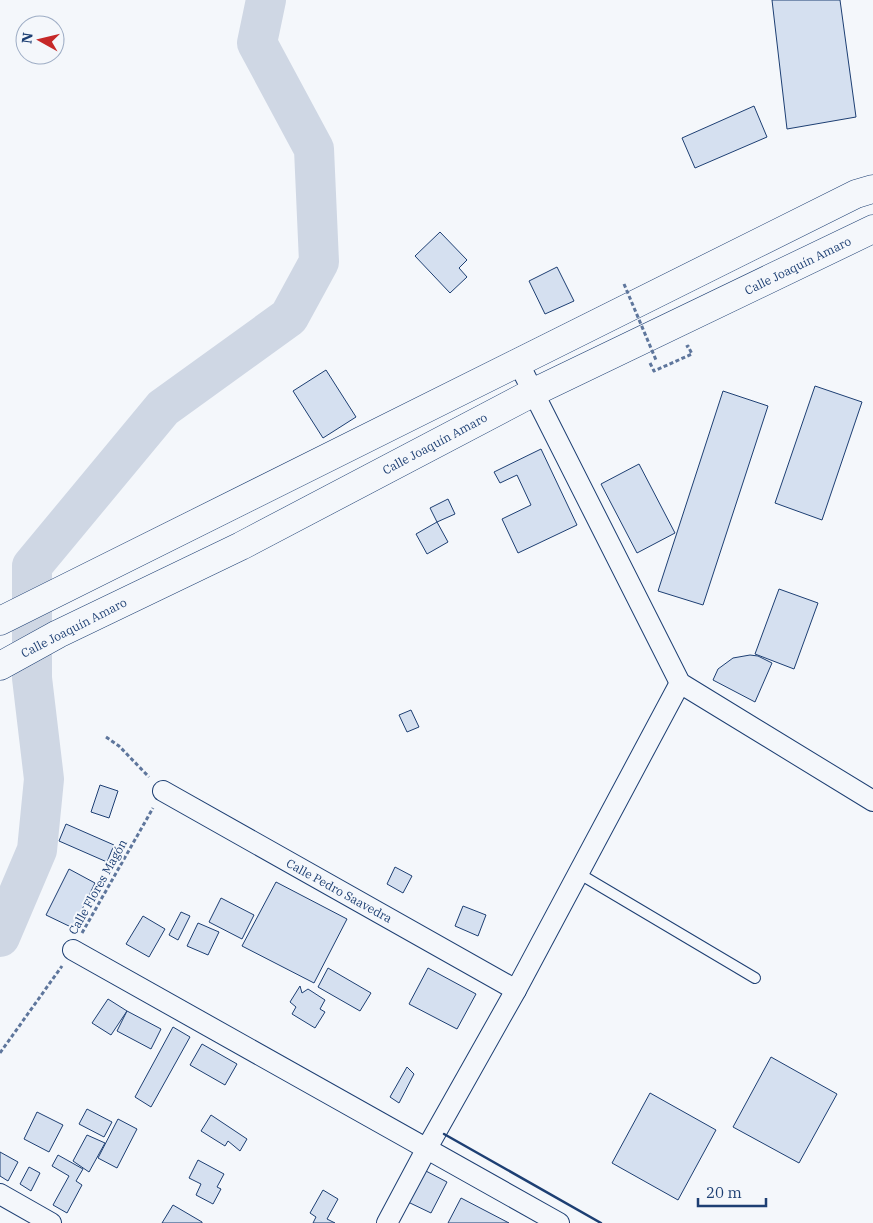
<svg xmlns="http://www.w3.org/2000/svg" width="873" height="1223" viewBox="0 0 873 1223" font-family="'IBM Plex Serif',serif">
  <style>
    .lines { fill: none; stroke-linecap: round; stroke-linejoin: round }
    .river { stroke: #cfd7e4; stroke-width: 40 }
    .building { fill: #d5e0f0; stroke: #1d3f73 }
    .service-casing { stroke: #1d3f73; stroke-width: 12 }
    .minor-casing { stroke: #1d3f73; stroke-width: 22 }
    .primary-casing { stroke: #1d3f73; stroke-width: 29 }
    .path { stroke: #5e769c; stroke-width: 3; stroke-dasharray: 4 2.5; stroke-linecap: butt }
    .service { stroke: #f4f7fb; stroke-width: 10 }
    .minor { stroke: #f4f7fb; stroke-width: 20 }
    .primary { stroke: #f4f7fb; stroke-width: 28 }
    .path-bridge { stroke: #5e769c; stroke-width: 3; stroke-dasharray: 4 2.5; stroke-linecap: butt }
    .wall { stroke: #1d3f73; stroke-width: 2.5 }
    .labels { text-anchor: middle; stroke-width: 4; stroke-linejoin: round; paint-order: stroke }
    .street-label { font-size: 12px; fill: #1d3f73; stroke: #f4f7fb }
  </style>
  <rect width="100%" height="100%" fill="#f4f7fb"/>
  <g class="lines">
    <polyline class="river" points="0,937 37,850 44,779 32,678 32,566 163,408 289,317 319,262 314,149 257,43 266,0"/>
  </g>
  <g class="building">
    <polygon points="772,0 840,0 856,117 787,129"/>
    <polygon points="754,106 767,137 695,168 682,138"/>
    <polygon points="440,232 467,260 459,268 467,277 450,293 415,256"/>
    <polygon points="557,267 574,301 545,314 529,281"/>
    <polygon points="326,370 356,417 323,438 293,391"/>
    <polygon points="815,386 862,402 822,520 775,503"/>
    <polygon points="723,391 768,406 703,605 658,591"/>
    <polygon points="541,449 577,525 518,553 502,519 531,505 517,475 500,483 494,472"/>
    <polygon points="639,464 675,533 637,553 601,484"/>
    <polygon points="448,499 455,514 437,522 430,508"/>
    <polygon points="437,522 448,542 427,554 416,534"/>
    <polygon points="779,589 818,603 794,669 755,654"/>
    <polygon points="750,655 758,656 772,663 755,702 713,680 718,669 733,658"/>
    <polygon points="411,710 419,727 407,732 399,715"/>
    <polygon points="100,785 118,791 109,818 91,812"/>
    <polygon points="66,824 114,845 107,862 59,841"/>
    <polygon points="395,867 412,876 403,893 387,884"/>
    <polygon points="69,869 95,883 73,928 46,915"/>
    <polygon points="276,882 347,919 314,983 242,946"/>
    <polygon points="221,898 254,915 242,939 209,922"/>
    <polygon points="463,906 486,915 478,936 455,926"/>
    <polygon points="181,912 190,916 178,940 169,935"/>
    <polygon points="143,916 165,929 149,957 126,944"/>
    <polygon points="198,923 219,932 208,955 187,946"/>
    <polygon points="328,968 371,993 360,1011 318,987"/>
    <polygon points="428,968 476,994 457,1029 409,1004"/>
    <polygon points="300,986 302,993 308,989 325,1000 320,1009 325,1012 315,1028 292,1014 296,1007 290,1002"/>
    <polygon points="108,999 127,1011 111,1035 92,1023"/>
    <polygon points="127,1011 161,1029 151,1049 117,1031"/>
    <polygon points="173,1027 190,1037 151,1107 135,1097"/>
    <polygon points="202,1044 237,1064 225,1085 190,1065"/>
    <polygon points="771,1057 837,1094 799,1163 733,1127"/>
    <polygon points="407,1067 414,1074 399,1103 390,1097"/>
    <polygon points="650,1093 716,1130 678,1200 612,1163"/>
    <polygon points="87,1109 112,1122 104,1137 79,1124"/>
    <polygon points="37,1112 63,1125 49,1152 24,1139"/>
    <polygon points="211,1115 247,1139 240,1151 228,1141 225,1146 201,1131"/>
    <polygon points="118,1119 137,1129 117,1168 98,1158"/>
    <polygon points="87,1135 105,1143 89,1172 73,1161"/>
    <polygon points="0,1152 18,1162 8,1181 0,1176"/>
    <polygon points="58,1155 83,1169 76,1181 82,1185 67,1213 53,1205 69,1176 52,1166"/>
    <polygon points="198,1160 224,1174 217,1187 221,1189 213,1204 196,1195 201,1184 189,1178"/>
    <polygon points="29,1167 40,1173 31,1191 20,1184"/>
    <polygon points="424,1170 447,1182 431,1213 408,1202"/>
    <polygon points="323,1190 338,1199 327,1219 335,1223 313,1223 316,1217 310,1213"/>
    <polygon points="461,1198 509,1223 448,1223"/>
    <polygon points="173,1205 202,1222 202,1223 162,1223"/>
  </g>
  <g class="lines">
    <defs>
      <polyline id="service" points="578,873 755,978"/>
      <g id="minor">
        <polyline points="518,362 680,683 873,801"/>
        <polyline points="163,791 516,990"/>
        <polyline points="73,950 559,1223"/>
        <polyline points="0,1194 51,1223"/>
        <polyline points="387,1223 427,1148 516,990 680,683"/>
      </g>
      <g id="primary">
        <polyline points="0,621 856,194 873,189"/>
        <polyline points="0,666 58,634 241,546 532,393 873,229"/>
      </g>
    </defs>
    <use href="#service" class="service-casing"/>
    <use href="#minor" class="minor-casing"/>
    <use href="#primary" class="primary-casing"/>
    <g class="path">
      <polyline points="650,363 654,371 692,354 688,346 686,347"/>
      <polyline points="106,737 119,746 149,777"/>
      <polyline points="82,933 153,808"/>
      <polyline points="0,1053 62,966"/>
    </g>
    <use href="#service" class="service"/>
    <use href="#minor" class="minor"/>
    <use href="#primary" class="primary"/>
    <polyline class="path-bridge" points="624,284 656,360"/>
    <polyline class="wall" points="444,1134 601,1223"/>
  </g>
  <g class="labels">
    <g class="street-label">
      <text transform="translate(798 266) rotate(-26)" y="4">Calle Joaquín Amaro</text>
      <text transform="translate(435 444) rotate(-28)" y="4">Calle Joaquín Amaro</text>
      <text transform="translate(74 628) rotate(-27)" y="4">Calle Joaquín Amaro</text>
      <text transform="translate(98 887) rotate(-61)" y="4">Calle Flores Magón</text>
      <text transform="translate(339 891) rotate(29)" y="4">Calle Pedro Saavedra</text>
    </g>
  </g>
  <g transform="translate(40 40) rotate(278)"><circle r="24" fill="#f4f7fb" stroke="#9eadc5"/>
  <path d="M0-4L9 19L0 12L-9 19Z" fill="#c62828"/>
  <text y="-8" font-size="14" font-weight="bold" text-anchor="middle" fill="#1d3f73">N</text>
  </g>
  <path d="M698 1198v8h68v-8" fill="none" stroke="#1d3f73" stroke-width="2.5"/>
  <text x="706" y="1198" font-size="15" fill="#1d3f73" stroke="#f4f7fb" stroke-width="4" paint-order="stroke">20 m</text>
</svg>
